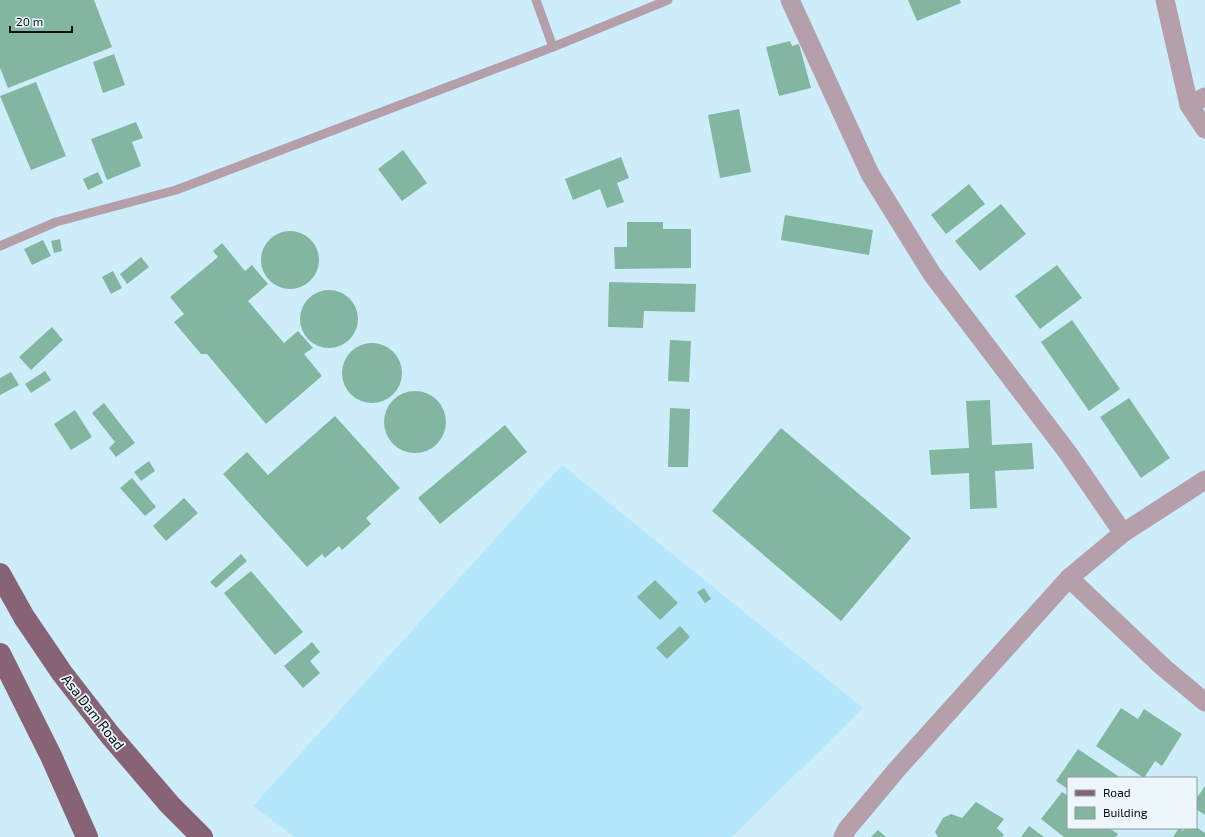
<svg xmlns="http://www.w3.org/2000/svg" width="1205" height="837" viewBox="0 0 1205 837" font-family="'Exo 2',sans-serif">
  <style>
    .built { fill: #b5e7fc }
    .building { fill: #83b6a0 }
    .lines { fill: none; stroke-linecap: round; stroke-linejoin: round }
    .service { stroke: #b49faa; stroke-width: 9 }
    .minor { stroke: #b49faa; stroke-width: 19 }
    .primary { stroke: #886376; stroke-width: 22 }
    .labels { text-anchor: middle; stroke-width: 3.5; stroke-linejoin: round; paint-order: stroke }
    .street-label { font-size: 14px; fill: #000e16; stroke: #ecf6fb }
  </style>
  <rect width="100%" height="100%" fill="#cdedfb"/>
  <polygon class="built" points="562,465 863,708 732,837 295,837 253,806"/>
  <g class="building">
    <polygon points="0,0 94,0 112,47 8,88 0,68"/>
    <polygon points="908,0 960,0 961,3 917,21"/>
    <polygon points="790,41 792,46 799,44 811,88 779,96 766,47"/>
    <polygon points="114,54 125,85 103,93 93,62"/>
    <polygon points="36,82 66,156 31,170 0,96"/>
    <polygon points="739,109 751,172 720,178 708,115"/>
    <polygon points="136,122 143,138 132,142 141,166 107,180 91,139"/>
    <polygon points="403,150 427,183 402,201 378,169"/>
    <polygon points="621,157 629,178 617,183 624,202 607,208 600,189 573,200 565,179"/>
    <polygon points="98,172 103,183 88,190 83,179"/>
    <polygon points="969,184 985,204 946,234 931,215"/>
    <polygon points="1001,204 1026,234 980,271 955,241"/>
    <polygon points="785,215 873,230 869,255 781,240"/>
    <polygon points="627,222 663,222 663,229 691,229 691,268 615,269 614,247 627,247"/>
    <circle cx="290" cy="260" r="29"/>
    <polygon points="60,239 62,251 54,253 51,241"/>
    <polygon points="43,240 51,256 32,265 24,249"/>
    <polygon points="222,243 245,271 252,265 268,284 248,301 284,343 298,331 313,348 304,354 322,376 266,424 207,354 201,354 174,322 184,314 170,297 218,257 213,251"/>
    <polygon points="141,257 149,267 127,284 120,274"/>
    <polygon points="1057,265 1082,298 1040,329 1015,296"/>
    <polygon points="113,271 122,288 111,294 102,277"/>
    <polygon points="609,282 696,284 695,312 644,311 643,328 608,327"/>
    <circle cx="329" cy="319" r="29"/>
    <polygon points="1072,320 1120,389 1089,411 1041,342"/>
    <polygon points="52,327 63,340 31,370 19,357"/>
    <polygon points="670,340 691,341 689,382 668,381"/>
    <circle cx="372" cy="373" r="30"/>
    <polygon points="45,371 51,380 31,393 25,384"/>
    <polygon points="11,372 19,385 0,395 0,378"/>
    <circle cx="415" cy="422" r="31"/>
    <polygon points="1129,398 1170,458 1141,478 1100,417"/>
    <polygon points="990,400 992,445 1032,443 1034,469 995,471 997,508 970,509 969,473 931,475 929,450 969,448 966,401"/>
    <polygon points="104,403 135,443 116,457 109,448 115,442 92,413"/>
    <polygon points="670,408 690,409 688,467 668,467"/>
    <polygon points="75,410 92,437 71,450 54,424"/>
    <polygon points="335,416 400,488 366,518 371,524 342,550 339,546 325,558 322,554 307,567 223,474 247,452 268,475"/>
    <polygon points="505,425 527,452 440,524 418,498"/>
    <polygon points="781,428 911,538 841,621 712,511"/>
    <polygon points="149,461 155,471 141,481 134,472"/>
    <polygon points="132,478 156,507 145,516 120,488"/>
    <polygon points="184,498 198,513 166,541 153,526"/>
    <polygon points="241,554 247,561 216,588 210,582"/>
    <polygon points="251,571 303,632 275,655 224,593"/>
    <polygon points="655,580 678,603 660,620 637,597"/>
    <polygon points="704,588 711,599 705,603 697,592"/>
    <polygon points="680,626 690,637 667,659 656,648"/>
    <polygon points="312,642 320,652 310,661 320,673 303,688 284,666"/>
    <polygon points="1121,708 1138,719 1144,709 1182,734 1162,766 1155,761 1144,778 1096,746"/>
    <polygon points="1078,749 1121,778 1068,778 1068,789 1056,781"/>
    <polygon points="1205,786 1205,815 1196,809 1196,799"/>
    <polygon points="1062,792 1068,796 1068,828 1109,828 1118,834 1116,837 1064,837 1041,819"/>
    <polygon points="976,802 1004,819 997,828 1004,835 1002,837 938,837 935,832 943,818 951,814 962,818"/>
    <polygon points="1029,826 1044,837 1021,837"/>
    <polygon points="1196,827 1205,833 1205,837 1173,837 1179,828 1183,831 1185,828 1196,828"/>
    <polygon points="878,830 886,837 871,837"/>
  </g>
  <g class="lines">
    <g class="service">
      <polyline points="536,0 553,47"/>
      <polyline points="0,246 56,222 176,190 553,47 668,0"/>
    </g>
    <g class="minor">
      <polyline points="790,0 870,174 932,274 1068,453 1123,533"/>
      <polyline points="1165,0 1189,105 1205,129"/>
      <polyline points="1189,105 1205,97"/>
      <polyline points="1069,578 1163,667 1205,702"/>
      <polyline points="843,837 847,829 899,767 1069,578 1123,533 1205,480"/>
    </g>
    <g class="primary">
      <polyline points="0,574 24,617 62,673 110,735 170,805 202,837"/>
      <polyline points="0,654 51,756 87,837"/>
    </g>
  </g>
  <g class="labels">
    <g class="street-label">
      <text transform="translate(93 712) rotate(52)" y="5">Asa Dam Road</text>
    </g>
  </g>
  <rect x="1067" y="777" width="130" height="52" fill="#ecf6fb" stroke="#8e999f"/>
  <rect x="1075" y="790" width="20" height="6" fill="#886376" stroke="#8e999f"/>
  <text x="1103" y="797" font-size="12" fill="#000e16">Road</text>
  <rect x="1075" y="807" width="20" height="12" fill="#83b6a0" stroke="#8e999f"/>
  <text x="1103" y="817" font-size="12" fill="#000e16">Building</text>
  <path d="M10 26v6h62v-6" fill="none" stroke="#000e16" stroke-width="2"/>
  <text x="16" y="26" font-size="12" fill="#000e16" stroke="#ecf6fb" stroke-width="3" paint-order="stroke">20 m</text>
</svg>
